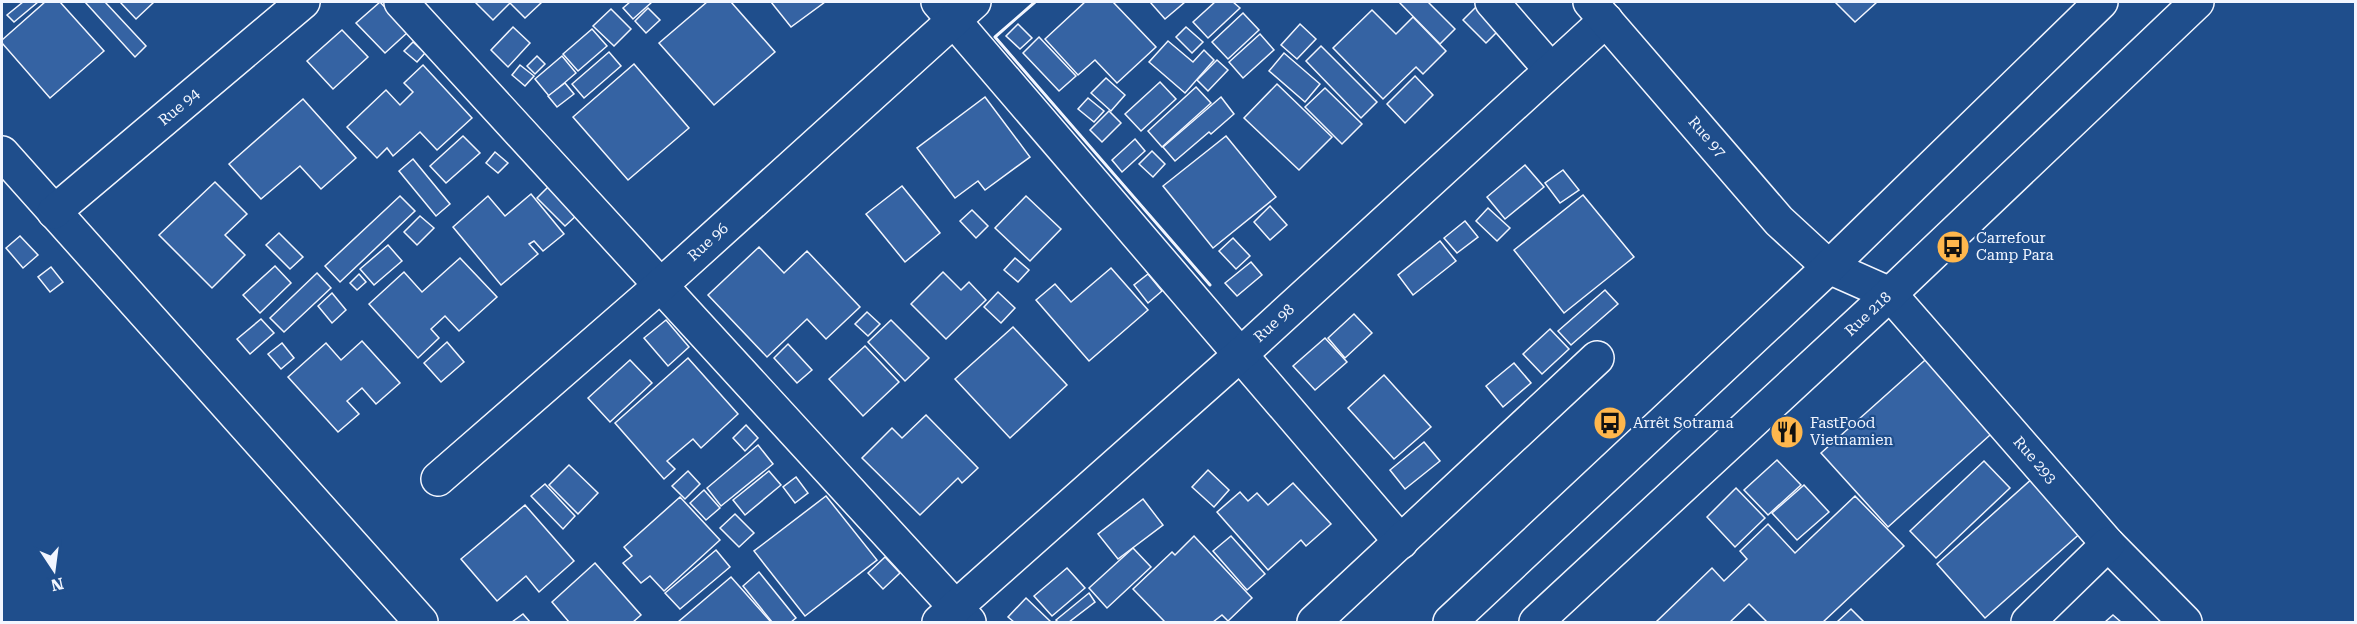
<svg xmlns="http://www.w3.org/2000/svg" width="2357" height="624" viewBox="0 0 2357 624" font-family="'Roboto Serif',serif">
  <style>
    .building { fill: #3563a3; stroke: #f2f6ff; stroke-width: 1.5 }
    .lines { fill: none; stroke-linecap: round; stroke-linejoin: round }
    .minor-casing { stroke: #f2f6ff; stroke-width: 36 }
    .tertiary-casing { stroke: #f2f6ff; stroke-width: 36 }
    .trunk-casing { stroke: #f2f6ff; stroke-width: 36 }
    .minor { stroke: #1f4e8c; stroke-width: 33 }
    .tertiary { stroke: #1f4e8c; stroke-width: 33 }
    .trunk { stroke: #1f4e8c; stroke-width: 33 }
    .wall { stroke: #f2f6ff; stroke-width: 3 }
    .labels { text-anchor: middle; stroke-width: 4.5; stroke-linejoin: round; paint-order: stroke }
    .street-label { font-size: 15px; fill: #f2f6ff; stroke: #1f4e8c }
    .poi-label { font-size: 15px; fill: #f2f6ff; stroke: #1f4e8c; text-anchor: start }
  </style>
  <rect width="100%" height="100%" fill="#1f4e8c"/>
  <g class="building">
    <polygon points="23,2 38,2 14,22 7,15"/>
    <polygon points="45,2 60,2 104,51 50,98 2,43 2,40"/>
    <polygon points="85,2 105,2 146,46 135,57"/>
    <polygon points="120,2 154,2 136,19"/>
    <polygon points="380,2 408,32 385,53 356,23"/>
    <polygon points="475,2 542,2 525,18 510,3 493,20"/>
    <polygon points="630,2 652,2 633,19 623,8"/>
    <polygon points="707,2 731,2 775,52 714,105 659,43"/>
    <polygon points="771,2 825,2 791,27"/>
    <polygon points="1085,2 1113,2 1156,47 1117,83 1095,60 1078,75 1045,39"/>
    <polygon points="1150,2 1185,2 1165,19"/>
    <polygon points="1215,2 1233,2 1240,8 1208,38 1193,22"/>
    <polygon points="1399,2 1428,2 1455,29 1440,44"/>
    <polygon points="1481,2 1504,25 1486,43 1463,20"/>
    <polygon points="1835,2 1877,2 1855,22"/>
    <polygon points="648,8 660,20 646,33 635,21"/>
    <polygon points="611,9 631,29 614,46 593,26"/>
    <polygon points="1372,10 1396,34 1413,17 1446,51 1423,74 1416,67 1383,99 1333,48"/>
    <polygon points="1243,13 1259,30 1228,59 1212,42"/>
    <polygon points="1018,24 1032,38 1020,49 1006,36"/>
    <polygon points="1300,24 1316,39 1297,59 1281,45"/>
    <polygon points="513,27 530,43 508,67 491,50"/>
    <polygon points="1186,27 1203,42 1192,53 1176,37"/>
    <polygon points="592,29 607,46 578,71 563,54"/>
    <polygon points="342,30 368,57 333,89 307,61"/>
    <polygon points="1260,34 1274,50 1243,78 1229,62"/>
    <polygon points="1039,37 1076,76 1059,91 1023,53"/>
    <polygon points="1168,41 1193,62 1204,50 1214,60 1185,93 1149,62"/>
    <polygon points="413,42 425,53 417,62 404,51"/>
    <polygon points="1321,46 1377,102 1361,118 1306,61"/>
    <polygon points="609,52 621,66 584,98 572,84"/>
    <polygon points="1284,53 1320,84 1305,102 1269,71"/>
    <polygon points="537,56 545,64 535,74 527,66"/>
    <polygon points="562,56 576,73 549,96 535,79"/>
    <polygon points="1217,60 1228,70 1208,91 1197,80"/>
    <polygon points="634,64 689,128 628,180 573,117"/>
    <polygon points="423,65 472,118 437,150 420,132 393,156 387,148 377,158 347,127 386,90 400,105 413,92 404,83"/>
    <polygon points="520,65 534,76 525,86 512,75"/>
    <polygon points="1415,76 1433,95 1405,123 1387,104"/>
    <polygon points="1106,78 1125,95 1111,111 1091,93"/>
    <polygon points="1160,82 1176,99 1141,131 1125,114"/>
    <polygon points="565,83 574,94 557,107 548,96"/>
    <polygon points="1277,84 1332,137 1299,170 1244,118"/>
    <polygon points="1196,87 1211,103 1162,147 1148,131"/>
    <polygon points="1325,88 1362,124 1342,144 1305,107"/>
    <polygon points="985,97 1030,157 985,190 978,181 955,198 917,148"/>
    <polygon points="1221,97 1234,114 1211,134 1209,132 1175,161 1163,147"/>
    <polygon points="1088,98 1104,111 1094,122 1078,109"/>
    <polygon points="303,99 356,158 321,189 300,166 261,199 229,164"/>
    <polygon points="1109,111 1121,123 1102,142 1090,130"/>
    <polygon points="463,136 480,153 446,183 430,166"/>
    <polygon points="1226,136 1276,197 1213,248 1163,186"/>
    <polygon points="1135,139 1145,151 1122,172 1112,160"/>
    <polygon points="1152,151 1165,164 1153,177 1139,164"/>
    <polygon points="495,152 508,163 498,173 486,163"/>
    <polygon points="413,159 450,204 436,216 399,171"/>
    <polygon points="1525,165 1544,187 1505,219 1487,197"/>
    <polygon points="1563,170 1579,190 1560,203 1545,183"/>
    <polygon points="215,182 247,214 225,235 245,255 212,288 159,235"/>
    <polygon points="550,185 578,214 565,226 537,198"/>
    <polygon points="902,186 940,233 905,262 866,214"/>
    <polygon points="531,194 564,234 543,251 534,241 529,244 538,254 501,285 453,227 488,196 505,216"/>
    <polygon points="1583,195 1634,257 1564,313 1514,250"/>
    <polygon points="400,196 415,211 340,282 325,266"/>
    <polygon points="1026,196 1061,229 1030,261 995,228"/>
    <polygon points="1270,206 1287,225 1270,240 1254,222"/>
    <polygon points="1488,208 1510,228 1497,241 1476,221"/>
    <polygon points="972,210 988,226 976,238 960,221"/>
    <polygon points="420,216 434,228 417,245 404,232"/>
    <polygon points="1465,221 1478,237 1457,253 1444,238"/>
    <polygon points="279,233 303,257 290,269 266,245"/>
    <polygon points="20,236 38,255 23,268 6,248"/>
    <polygon points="1233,238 1250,256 1236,269 1219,251"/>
    <polygon points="1440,241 1456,261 1413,295 1398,275"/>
    <polygon points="388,245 402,261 374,285 360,269"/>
    <polygon points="759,247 784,273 807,251 860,307 826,339 807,319 767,357 708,295"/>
    <polygon points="460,258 497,297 459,331 445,316 431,329 439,338 418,358 369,304 404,272 422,292"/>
    <polygon points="1015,258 1029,270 1018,282 1004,270"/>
    <polygon points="1251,262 1262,275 1237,296 1225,283"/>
    <polygon points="275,266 291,283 260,313 243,295"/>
    <polygon points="51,267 63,282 50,292 38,277"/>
    <polygon points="1111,268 1148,310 1089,361 1036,300 1055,284 1071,302"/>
    <polygon points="943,272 961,290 969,282 986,300 946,339 911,304"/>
    <polygon points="317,273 331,288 284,332 270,318"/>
    <polygon points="359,274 366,282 357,290 350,283"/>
    <polygon points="1148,274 1162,291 1148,303 1134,285"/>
    <polygon points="1605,290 1618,304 1571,345 1558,331"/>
    <polygon points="998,292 1015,308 1001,323 984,307"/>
    <polygon points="332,293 346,310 332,323 318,306"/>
    <polygon points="867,312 880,324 868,336 855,324"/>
    <polygon points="1354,314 1372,333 1345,358 1328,338"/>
    <polygon points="261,319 274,333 250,354 237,339"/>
    <polygon points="666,320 689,347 668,366 644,338"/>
    <polygon points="891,320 929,358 905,381 868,342"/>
    <polygon points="1013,327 1067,385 1010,438 955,379"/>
    <polygon points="1550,329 1569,349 1542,374 1523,354"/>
    <polygon points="1325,338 1347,362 1315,390 1293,366"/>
    <polygon points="362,341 400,383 376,404 362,388 347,401 359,414 338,432 288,377 326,343 341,360"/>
    <polygon points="447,342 464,362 441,382 424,363"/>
    <polygon points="282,343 294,358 281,369 268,354"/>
    <polygon points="788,344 812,370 797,383 774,358"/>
    <polygon points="865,346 899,382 863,416 829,379"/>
    <polygon points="1933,353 2000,426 1888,527 1821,453"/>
    <polygon points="688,358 738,414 701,448 693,439 667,461 675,469 664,479 615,423"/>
    <polygon points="630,360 652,383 610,422 588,398"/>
    <polygon points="1514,363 1531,383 1503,407 1486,386"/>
    <polygon points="1384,375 1431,427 1394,459 1348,408"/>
    <polygon points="926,415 978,468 962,483 958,478 920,515 862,458 892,428 902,438"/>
    <polygon points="746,425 758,438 745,451 733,438"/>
    <polygon points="1424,442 1440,461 1405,489 1390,470"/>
    <polygon points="758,445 773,464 721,506 707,488"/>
    <polygon points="1777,460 1801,485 1768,515 1744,490"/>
    <polygon points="1984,461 2010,488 1936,558 1910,531"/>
    <polygon points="569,465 598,493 578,514 549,485"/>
    <polygon points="1208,470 1229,490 1214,507 1192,487"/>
    <polygon points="688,471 700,484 685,499 672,486"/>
    <polygon points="769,471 781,485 745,515 733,500"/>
    <polygon points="2035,476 2084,530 1985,618 1937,564"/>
    <polygon points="796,477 808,493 795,503 783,487"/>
    <polygon points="1293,483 1331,524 1306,546 1301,540 1268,570 1217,512 1240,492 1248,501 1257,493 1268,505"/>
    <polygon points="545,484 575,516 563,529 531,496"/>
    <polygon points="1804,485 1829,512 1797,540 1772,513"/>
    <polygon points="1736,488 1765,518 1735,547 1707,517"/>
    <polygon points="704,490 720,508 706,520 690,503"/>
    <polygon points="826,496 877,560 805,616 754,551"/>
    <polygon points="1855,496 1904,546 1823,622 1767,622 1749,604 1730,622 1656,622 1712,568 1724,581 1747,559 1740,551 1768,524 1795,553"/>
    <polygon points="680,497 720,540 664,591 650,576 641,583 623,563 632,556 624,547"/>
    <polygon points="1143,499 1163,525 1118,559 1098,534"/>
    <polygon points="525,505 574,561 539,592 526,576 497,601 461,559"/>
    <polygon points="735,514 754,533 739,547 720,528"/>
    <polygon points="1194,536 1252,598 1228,621 1222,615 1213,622 1165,622 1133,589 1172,552 1175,555"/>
    <polygon points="1231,536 1265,574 1247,590 1213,551"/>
    <polygon points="1133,548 1151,567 1107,608 1089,588"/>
    <polygon points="716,550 730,567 680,609 665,593"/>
    <polygon points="885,557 900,573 883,589 868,573"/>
    <polygon points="595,563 641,615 633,622 569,622 552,602"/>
    <polygon points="1067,568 1085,588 1052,616 1034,596"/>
    <polygon points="759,572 796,618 791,622 772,622 743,586"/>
    <polygon points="731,577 771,622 678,622"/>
    <polygon points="1089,593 1095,602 1069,622 1058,622 1056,620"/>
    <polygon points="1026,598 1051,622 1014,622 1008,617"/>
    <polygon points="1851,609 1864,622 1837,622"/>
    <polygon points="523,614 530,622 512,622"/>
    <polygon points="2113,615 2121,622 2105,622"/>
  </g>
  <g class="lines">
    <defs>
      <g id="minor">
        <polyline points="401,2 969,622"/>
        <polyline points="938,2 1401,542"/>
        <polyline points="1492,2 1551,70"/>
        <polyline points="2,153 421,622"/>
        <polyline points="54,212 303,2"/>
        <polyline points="1829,267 1890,294 2108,544 2185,622"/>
        <polyline points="438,479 661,285 974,2"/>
        <polyline points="939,622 1241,354 1606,20"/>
        <polyline points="1314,622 1597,358"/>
        <polyline points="2028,622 2108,544"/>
      </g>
      <polyline id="tertiary" points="1590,2 1779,221 1829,267"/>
      <g id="trunk">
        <polyline points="1450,622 1829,267 2101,2"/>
        <polyline points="1536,622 1890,294 2197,2"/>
      </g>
    </defs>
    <use href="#minor" class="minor-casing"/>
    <use href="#tertiary" class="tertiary-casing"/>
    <use href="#trunk" class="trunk-casing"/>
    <use href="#minor" class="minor"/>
    <use href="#tertiary" class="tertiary"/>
    <use href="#trunk" class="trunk"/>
    <polyline class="wall" points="1035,2 995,37 1210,285"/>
  </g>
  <defs>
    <symbol id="bus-disc" viewBox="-11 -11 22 22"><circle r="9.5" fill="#ffb74d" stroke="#1f4e8c"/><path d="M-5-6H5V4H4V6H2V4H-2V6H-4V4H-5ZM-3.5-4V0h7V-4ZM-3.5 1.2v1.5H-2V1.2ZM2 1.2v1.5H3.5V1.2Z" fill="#111"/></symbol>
    <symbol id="restaurant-disc" viewBox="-11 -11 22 22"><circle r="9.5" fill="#ffb74d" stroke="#1f4e8c"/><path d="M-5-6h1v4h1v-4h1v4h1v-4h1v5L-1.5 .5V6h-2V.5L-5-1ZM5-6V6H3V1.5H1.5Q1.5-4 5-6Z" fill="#111"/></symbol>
  </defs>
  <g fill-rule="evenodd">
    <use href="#bus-disc" x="1934" y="228" width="38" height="38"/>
    <use href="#bus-disc" x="1591" y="404" width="38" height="38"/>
    <use href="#restaurant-disc" x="1768" y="413" width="38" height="38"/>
  </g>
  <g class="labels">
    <g class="street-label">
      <text transform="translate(179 107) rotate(-40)" y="5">Rue 94</text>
      <text transform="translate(1707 137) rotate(49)" y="5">Rue 97</text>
      <text transform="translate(708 242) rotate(-42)" y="5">Rue 96</text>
      <text transform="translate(1868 314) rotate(-43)" y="5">Rue 218</text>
      <text transform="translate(1274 323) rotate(-42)" y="5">Rue 98</text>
      <text transform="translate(2035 460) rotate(49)" y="5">Rue 293</text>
    </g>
    <g class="poi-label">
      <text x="1976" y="243">Carrefour<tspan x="1976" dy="17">Camp Para</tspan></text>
      <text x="1633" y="428">Arrêt Sotrama</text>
      <text x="1810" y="428">FastFood<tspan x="1810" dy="17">Vietnamien</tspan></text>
    </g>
  </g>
  <rect width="2357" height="624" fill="none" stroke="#f2f6ff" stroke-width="6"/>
  <g transform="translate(54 570) rotate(167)" stroke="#1f4e8c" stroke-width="4.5" paint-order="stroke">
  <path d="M0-4.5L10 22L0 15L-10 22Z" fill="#f2f6ff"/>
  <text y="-9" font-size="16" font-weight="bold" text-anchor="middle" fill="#f2f6ff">N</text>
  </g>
</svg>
